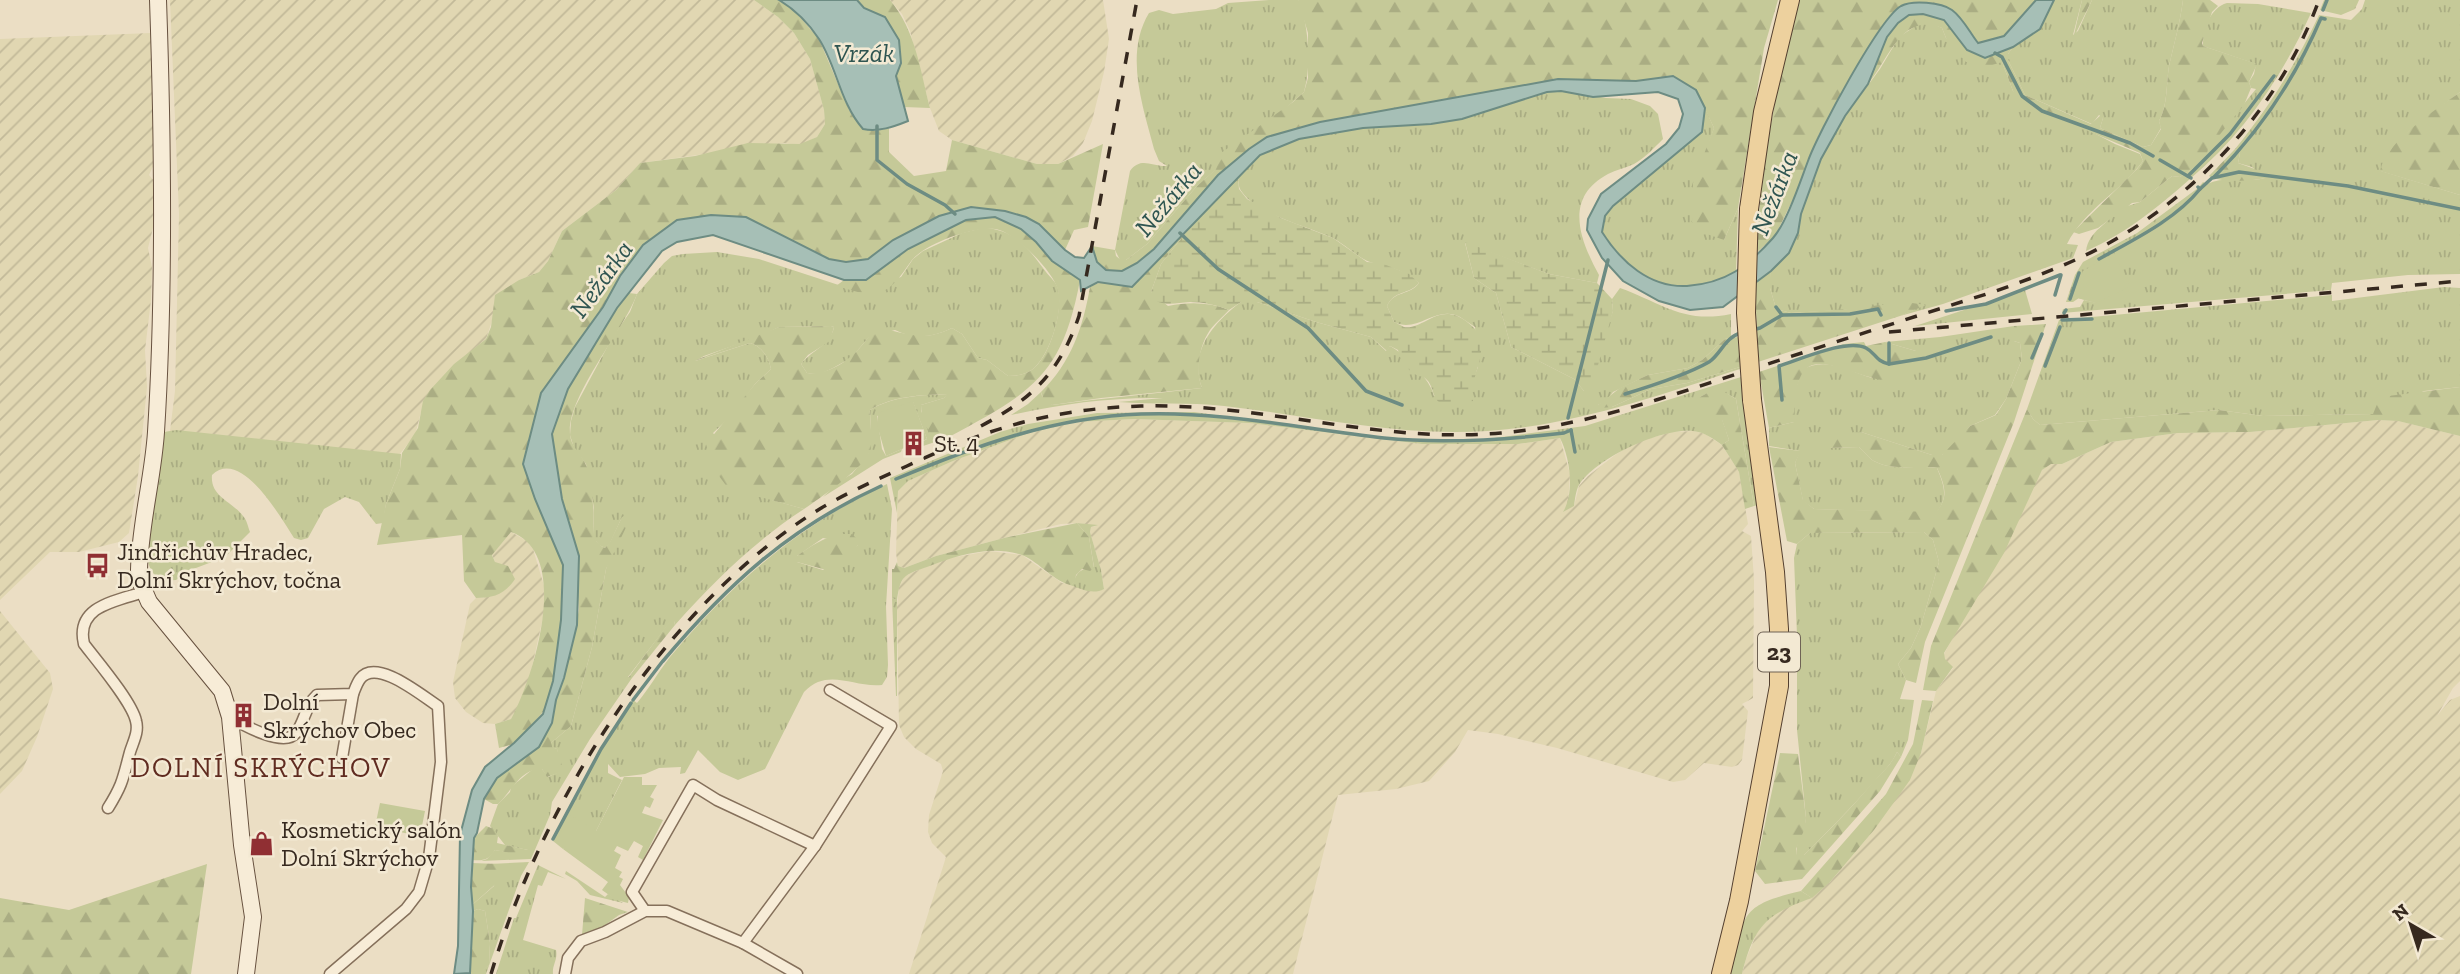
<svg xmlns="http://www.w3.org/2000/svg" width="2460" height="974" viewBox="0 0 2460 974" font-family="'Zilla Slab',serif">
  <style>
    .farmland { fill: url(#farmland-furrows) }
    .grass { fill: url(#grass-tufts); fill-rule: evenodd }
    .forest { fill: url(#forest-firs) }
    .wetland { fill: url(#wetland-marsh) }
    .green { fill: #c5c998 }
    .water { fill: #a6bfb6; stroke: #6d8c83; stroke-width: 2 }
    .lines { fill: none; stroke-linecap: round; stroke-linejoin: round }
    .stream { stroke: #6d8c83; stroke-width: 3.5 }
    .street-casing { stroke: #85705b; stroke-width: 13 }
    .secondary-casing { stroke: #67513f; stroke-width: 18 }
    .primary-casing { stroke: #533f2f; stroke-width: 20 }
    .street { stroke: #f7ecd7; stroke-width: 10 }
    .secondary { stroke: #f7ecd7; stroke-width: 16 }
    .primary { stroke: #edd19e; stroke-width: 18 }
    .rail { stroke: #36291f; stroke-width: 3.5; stroke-dasharray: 12 12; stroke-linecap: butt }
    .primary-bridge-casing { stroke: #533f2f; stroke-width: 20; stroke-linecap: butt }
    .primary-bridge { stroke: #edd19e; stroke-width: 18 }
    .labels { text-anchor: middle; stroke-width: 5; stroke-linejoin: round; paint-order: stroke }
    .shield { fill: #f3e9d3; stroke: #6f6355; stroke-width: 2 }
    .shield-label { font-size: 23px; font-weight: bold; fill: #36291f }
    .poi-label { font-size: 24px; fill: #36291f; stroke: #f3e9d3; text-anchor: start }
    .water-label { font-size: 26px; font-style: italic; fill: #2f5551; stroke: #f3e9d3 }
    .quarter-label { font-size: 28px; letter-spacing: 2px; fill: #602b20; stroke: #f3e9d3 }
  </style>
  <defs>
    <pattern id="farmland-furrows" width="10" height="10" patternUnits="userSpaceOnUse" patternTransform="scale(1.75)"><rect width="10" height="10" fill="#e1d7b2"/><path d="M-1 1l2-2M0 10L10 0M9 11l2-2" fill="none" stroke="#c2b999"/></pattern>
    <pattern id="grass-tufts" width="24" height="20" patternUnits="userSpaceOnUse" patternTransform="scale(1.75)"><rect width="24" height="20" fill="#c5c998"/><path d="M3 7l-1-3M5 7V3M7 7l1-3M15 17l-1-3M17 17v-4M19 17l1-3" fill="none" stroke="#aaad83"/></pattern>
    <pattern id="forest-firs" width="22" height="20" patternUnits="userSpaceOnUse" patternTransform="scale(1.75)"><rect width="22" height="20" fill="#c5c998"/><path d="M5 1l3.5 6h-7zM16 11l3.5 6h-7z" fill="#aaad83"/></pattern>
    <pattern id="wetland-marsh" width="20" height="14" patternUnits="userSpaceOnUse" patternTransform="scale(1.75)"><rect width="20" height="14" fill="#c5c998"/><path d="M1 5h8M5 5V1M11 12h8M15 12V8" fill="none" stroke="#aaad83"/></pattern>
  </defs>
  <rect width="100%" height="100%" fill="#ebdec4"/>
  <g class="farmland">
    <polygon points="170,0 754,0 778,17 794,33 810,59 824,110 825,124 817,137 800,145 784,143 640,163 616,190 562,231 548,261 539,272 519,280 492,321 486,339 475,348 421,412 415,435 399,455 170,431 175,391 179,214"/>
    <polygon points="890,0 1103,0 1109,39 1104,72 1092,121 1083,143 1073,156 1058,164 1037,164 952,140 939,131 930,108 910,31 902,14"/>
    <polygon points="151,33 155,162 149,175 155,182 154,224 148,248 152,267 151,300 145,350 147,387 138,476 129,533 119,542 79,552 50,552 0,600 0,39"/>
    <polygon points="1134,419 1249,423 1422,444 1518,444 1560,438 1570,474 1568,504 1564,510 1574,506 1579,486 1588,476 1615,455 1637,442 1671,432 1694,431 1705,434 1722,445 1739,472 1748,524 1742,531 1751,536 1754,580 1753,698 1742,704 1748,711 1742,760 1738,765 1732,767 1704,763 1685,780 1673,782 1557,748 1498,734 1468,730 1455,752 1429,781 1396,789 1338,795 1293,974 909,974 946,857 932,843 928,832 929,815 943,771 941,764 916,749 904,737 899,725 897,607 899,587 904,577 911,573 945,559 989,551 1022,555 1062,583 1104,588 1101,570 1090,532 1091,527 1096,526 1079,523 1061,524 1004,538 936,556 904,568 898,566 896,553 898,491 908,481 953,461 1029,433 1076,422"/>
    <polygon points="2378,420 2398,421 2460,436 2460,681 2453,688 2437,716 2450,700 2460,696 2460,974 1742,974 1746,959 1759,928 1780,910 1830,882 1874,830 1889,807 1921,753 1936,691 1953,668 1944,659 1944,654 2042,470 2051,463 2062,464 2111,442 2178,433 2250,432"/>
    <polygon points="511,532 527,541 533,549 545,589 544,613 530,676 523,698 511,719 495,724 483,723 466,712 455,698 453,682 470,604 476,598 484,598 495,562 492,554"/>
    <polygon points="0,611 50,673 53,689 37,737 22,771 0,794"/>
  </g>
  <g class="grass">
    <path d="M1269 0H1298L1301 3C1308 32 1312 63 1304 92L1196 187 1147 244 1126 260H1120L1115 250 1130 171C1141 156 1152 167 1167 166L1159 161 1154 149C1143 107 1124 54 1149 13L1159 10 1173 14 1216 9 1228 3Z"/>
    <path d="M2054 0H2082L2073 35 2078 31 2092 0H2183C2180 23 2174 44 2169 66 2166 84 2168 105 2159 121L2161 128 2151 145 2143 147 2100 128 2103 118 2099 115 2092 124 2025 95 2008 60V54L2013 47 2040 28Z"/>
    <polygon points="2324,0 2359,0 2355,9 2341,15 2320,10"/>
    <path d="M2365 0H2460V92L2408 132 2381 171 2460 195V274L2408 275 2332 283 2331 290 2062 313 2063 309 2080 307 2084 300 2097 303 2074 297 2079 298 2073 302H2066L2075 275 2083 262 2137 233 2198 188 2203 182 2207 184C2226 175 2245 183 2265 178L2252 167 2238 163 2240 153 2235 149C2269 107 2296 64 2319 15L2351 20 2362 9Z"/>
    <path d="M2227 3 2258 4 2311 13C2282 77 2243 135 2190 179 2158 207 2127 233 2086 251 2089 230 2108 225 2118 209L2140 202 2172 176 2180 177C2190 170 2206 162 2207 149L2256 89 2251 88 2249 82 2254 74 2256 64 2203 46C2203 29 2210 8 2227 3Z"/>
    <path d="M1929 22 1942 28 1946 38 2002 62 2013 91 2115 144 2140 154 2143 161C2121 191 2084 210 2067 244L2078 245 2073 258 1943 304 1900 316 1924 305 1791 313 1780 310 1775 305 1770 288V277L1771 271 1798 233 1801 214 1821 159 1845 116 1880 69 1899 37 1917 25Z"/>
    <path d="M1561 91 1606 98 1631 99 1650 106 1658 114 1663 139C1654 148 1645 158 1634 164 1625 168 1616 170 1608 174 1563 198 1580 240 1599 275L1597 283 1549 274 1465 243 1474 278 1496 293 1511 347 1574 379 1584 391 1613 311 1612 299 1620 288C1662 303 1683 324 1731 314V338L1725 339 1702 360 1688 368 1648 375 1613 392 1606 401 1598 405 1612 407 1651 389 1687 383 1740 367V369C1657 396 1575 425 1488 431 1398 437 1312 416 1224 406 1188 402 1153 405 1118 402L1163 398C1111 397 1061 404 1011 415L1028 404 1041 392 1042 396 1052 405C1102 398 1152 394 1202 388 1188 352 1214 322 1241 302H1257L1316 322 1371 337 1386 351 1390 346C1405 354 1431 380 1434 396L1470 387 1478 367 1475 327C1470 324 1465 320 1460 317 1436 304 1418 334 1394 322L1387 306C1394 290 1410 296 1419 283 1403 269 1389 267 1370 262 1360 259 1344 244 1333 238 1310 227 1256 214 1242 192 1238 187 1239 183 1238 177L1260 155 1299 139 1363 128 1431 124 1462 119 1547 92Z"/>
    <path d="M1705 108 1714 128 1706 152 1724 240 1738 208 1736 272C1729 276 1720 282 1712 284 1665 297 1626 270 1602 232L1605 216 1613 206 1702 132Z"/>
    <path d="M983 228C1015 229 1028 248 1046 272 1050 277 1057 283 1058 289 1064 310 1050 355 1033 369 1025 375 1017 376 1008 376L987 360 978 358 962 334 952 328C934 337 914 340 895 330L869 337 851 358 833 368 820 374 807 373 801 364C813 349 830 346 834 327L831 326 779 327 758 337 704 356 695 361 750 343C762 346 769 358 771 369L755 384 732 415 713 433 772 500 804 509C755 541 713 582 675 625L674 621 670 622 628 677 632 678 590 739 552 802 550 815 531 859 481 861 487 859 495 850 508 852 528 850 505 845 490 826 498 804 510 792 511 787 533 769H542L548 777 561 771 557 749 551 747V743L571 726 592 647 606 569 622 517 610 543 605 548 599 545 593 537 594 508 586 464 574 448 570 435 571 421 575 407 612 338 630 312 637 294 664 263 672 256 683 254 717 252 759 259 857 291 901 277 913 259 923 251 962 233Z"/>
    <polygon points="2444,287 2460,288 2460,387 2424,391 2373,414 2263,416 2219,410 2040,425 2033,419 2027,409 2059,320 2332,295 2332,301"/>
    <polygon points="2025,290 2032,314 1915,326"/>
    <path d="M2014 326V341L2020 343 2022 359 2006 399 1995 415 1970 426 1950 450 1942 455H1932L1861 432 1829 448 1859 447C1864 451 1870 460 1876 462 1894 471 1918 465 1937 468 1944 485 1949 498 1936 513L1814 509 1803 501 1795 463 1800 451 1769 446V428L1794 422V394L1802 370C1826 356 1848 371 1872 378L1916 351 1885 342 1940 337Z"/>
    <path d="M1741 377 1758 505 1754 506 1736 399C1722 390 1715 389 1700 397L1714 419H1722L1729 440 1722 445C1714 439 1704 432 1693 431 1661 428 1596 458 1579 485 1576 490 1575 499 1574 506L1563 512C1575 492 1570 458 1560 438L1518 444H1422L1249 423 1134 419 1076 422 1029 433 953 461 908 481 898 491 897 513 890 478 1000 432 1028 424 1097 413 1194 412 1384 438 1423 440 1487 439 1585 426Z"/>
    <path d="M948 394 944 398 921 405V411L936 439 947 438 908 451 907 447H912L927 439 913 402 877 416 882 449 886 456 902 449 901 452 883 459 823 497 838 482 852 474 868 454 871 439 870 410C893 396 922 395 948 394Z"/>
    <path d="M176 430 401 454 400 469 386 504 383 523 376 524 359 502 345 497 324 509 308 538 301 540 294 538C281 518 241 447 212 475 210 497 232 501 243 516 247 520 248 527 250 532L225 557 188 571 176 580 161 581C148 570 147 563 148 547L162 437 164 432Z"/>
    <path d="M887 484 892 509 886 606 888 665 887 677 882 685C853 688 828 667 804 692L765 769 738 780 720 772 698 750 685 773 680 774 681 767 659 768 645 774 620 777 608 764V773L622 780 596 831 563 849 553 841C575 792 602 744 633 700L637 703C650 687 657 674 670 657 731 584 800 524 887 484ZM823 538 858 545 823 570 797 562V556Z"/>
    <path d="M1077 523 1098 525 1091 527 1090 532 1101 570 1104 589C1093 595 1081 589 1070 585L1074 582C1077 570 1083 569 1094 567L1089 537Z"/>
    <path d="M1924 532 1933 540 1939 562 1921 626 1911 648 1898 664 1906 680 1900 699 1914 700 1908 740 1901 757 1897 752C1890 767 1883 771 1873 783 1851 808 1828 831 1804 855H1797C1794 843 1805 831 1806 818L1797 730V636L1794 558 1797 544 1810 533Z"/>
    <polygon points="892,598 897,600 897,696 896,696"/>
    <polygon points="529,862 521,876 486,974 477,974 489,965 490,943 485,911 478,909 473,911 472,905 494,886 498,864 490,864"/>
    <path d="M538 865 566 879 548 872 542 886 538 885 523 940 556 950C558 960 552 965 553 974H496L514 918H516Z"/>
    <polygon points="566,871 605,897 608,894 623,903 590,895 577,881 565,874"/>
    <path d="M1801 891 1812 898C1766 914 1754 926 1742 974H1731C1745 915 1737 906 1801 891Z"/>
  </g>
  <g class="forest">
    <path d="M754 0H779L792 8 819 39 849 110 859 125 875 131 889 128V152L914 176 946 171 952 140 1037 164H1058L1103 144 1088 227 1074 230 1065 250 1054 241 971 207 893 240 868 259 846 262 829 259 746 217 711 215 620 276 603 307 541 393 523 464 535 499 563 565 561 620 553 681 544 711 514 744 499 748 495 724 511 719C533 679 573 554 511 532L492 555 495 562 508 566 515 579C505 594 494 598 476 598L464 581 462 535 377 545 386 504 400 469 402 453 418 428 423 401 430 390 454 364 486 339 491 327 495 295 519 280 539 272 548 261 562 231 616 190 640 163 695 156 748 143 800 144 817 137 825 124 824 110 810 59 794 33 778 17Z"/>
    <path d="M857 0H890C916 31 920 70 930 108L904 107 896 76 901 63 885 17 864 8Z"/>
    <polygon points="1298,0 1778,0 1764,48 1738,208 1724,240 1704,233 1692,222 1693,183 1714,128 1696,90 1673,76 1636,81 1558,79 1320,122 1267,137 1249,149 1218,175 1154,249 1137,263 1122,271 1106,271 1097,262 1092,246 1115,250 1116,256 1121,260 1126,260 1147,244 1196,187 1216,169 1221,153 1293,102 1304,92 1308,78 1308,33"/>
    <path d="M1800 0H2036L2004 36 1978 43 1961 19 1940 5 1887 19 1819 134 1799 187 1775 236 1756 253C1761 168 1776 82 1800 0Z"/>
    <polygon points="2082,0 2092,0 2073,39"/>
    <path d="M2183 0H2210L2218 6 2212 12 2202 43 2203 46 2257 64 2249 82 2251 88 2244 105 2208 149C2206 162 2190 170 2180 177L2172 176 2140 202 2132 203 2121 212 2118 210 2117 214 2098 228 2079 234 2073 232 2137 169 2143 161 2140 153 2022 103 2013 91 2002 62 1989 66 1966 62 1946 38 1942 28C1902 11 1889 59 1868 84L1887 37 1898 23 1909 15 1923 14 1944 20 1967 50 1985 58 2013 47 2008 54V60L2025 95 2091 124 2102 114 2103 118 2100 128 2143 147 2151 145 2161 129 2159 121C2168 105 2166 84 2169 66 2174 44 2180 23 2183 0Z"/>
    <path d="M2460 92V195L2380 171C2388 139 2435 111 2460 92Z"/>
    <path d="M2235 149 2240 153 2238 163 2266 173V178C2252 181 2220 183 2209 176Z"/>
    <path d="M995 217 1021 229 1036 242 1052 261 1080 280C1062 378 1030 393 947 438L936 439C926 430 921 418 921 405L944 398 947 394C921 395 892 396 870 410 869 424 875 442 868 455 860 470 819 499 804 509L728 488 713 468 706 444 755 384 771 369C769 358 762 346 750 343L691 362 779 327 831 326 834 327 830 341 808 355 801 364 807 373C834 376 861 352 874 328 907 331 919 344 952 328L962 334 978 358 987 360 1008 376C1017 376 1025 375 1033 369 1050 355 1063 312 1058 290 1054 272 1014 231 995 229 974 226 926 243 912 260 902 273 895 288 878 293 866 296 848 289 836 286L844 280H866L908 249 966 220Z"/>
    <path d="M1191 226 1161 264 1151 292 1168 306C1189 302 1209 302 1229 310 1223 317 1215 323 1210 330 1199 346 1195 371 1202 388L1101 398 1052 405 1045 403 1041 392C1071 363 1083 327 1090 287 1104 278 1117 285 1132 287Z"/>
    <polygon points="1771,271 1770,288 1775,305 1780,310 1791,313 1848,309 1905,302 1926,305 1900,316 1758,362 1755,282"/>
    <path d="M629 293 637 294C623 332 567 396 570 434 571 447 580 452 585 463 591 474 592 493 593 505 596 521 587 540 605 548L610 542 622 517 628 515 631 517 606 569 592 647 571 726 551 743 552 747 557 749 562 765 561 772 547 777 542 769C521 768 511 792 498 804H493L484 799 497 778 539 747 564 678 579 610 577 577 579 556 562 499 552 434 568 389 617 308Z"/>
    <path d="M2046 324 2014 422 1925 642 1916 683 1906 680 1898 664 1911 648 1921 626 1939 562 1933 540 1924 532 1810 533 1797 544 1787 541 1769 447 1801 451 1795 463 1803 500 1814 509 1936 512C1949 498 1945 485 1937 468 1918 465 1894 471 1876 462 1870 460 1864 451 1859 447L1829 448 1824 436 1861 432 1932 455H1942L1970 426 1996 415 2006 399 2022 359 2020 343 2014 341V326Z"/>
    <polygon points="1738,337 1740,367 1687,383 1651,389 1612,407 1600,408 1598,405 1620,388 1648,375 1688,368 1702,360 1725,339"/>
    <path d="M1864 342 1866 346 1885 342 1916 351 1917 358 1886 381C1827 369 1795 334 1794 422L1769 428 1759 372 1844 344Z"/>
    <polygon points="2460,387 2460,436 2398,421 2378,420 2250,432 2178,433 2111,442 2062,464 2051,464 2042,470 2004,553 1944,653 1945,659 1953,667 1936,691 1923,690 1931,646 2027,409 2033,419 2040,425 2219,410 2263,416 2373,414 2380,397"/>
    <polygon points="1711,391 1723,391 1736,399 1754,506 1745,509 1739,472 1722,445 1729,440 1722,420 1714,419 1709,422 1700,419 1695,411 1700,397"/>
    <path d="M1077 523 1089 537 1094 568 1090 571 1082 569 1076 575 1075 582 1070 585C1050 579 1038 560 1019 554 989 545 955 556 927 567 919 570 909 572 903 579 899 585 898 593 897 600L892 598V569H894L897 562 898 566 904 568 936 556 1004 538Z"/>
    <path d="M841 534H852L858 540V545L838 567 830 571 797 562V556C812 545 823 538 841 534Z"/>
    <polygon points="670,621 674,621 675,625 632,678 628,678"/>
    <polygon points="1922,700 1933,701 1921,753 1910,780 1874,830 1830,882 1812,898 1801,891 1886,794 1913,744"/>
    <path d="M1897 752 1901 757 1880 791 1802 879 1765 884 1755 871 1780 753 1798 754 1806 818 1805 828 1796 849 1797 855H1804C1828 831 1852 808 1873 782 1884 770 1889 768 1897 752Z"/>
    <path d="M486 826 494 829 498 836 497 843 528 850 529 853 525 856 495 850C489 860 483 861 472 860L474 838Z"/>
    <polygon points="472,863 498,864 503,869 498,882 472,905"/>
    <polygon points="207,864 191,974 0,974 0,898 69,910"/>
    <polygon points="585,898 628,912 619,915 601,928 582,935"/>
    <polygon points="478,909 485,911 490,943 489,965 479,974 471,974 471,927 473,911"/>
  </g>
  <g class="wetland">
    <path d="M1238 177 1239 189 1247 199 1281 218 1333 238 1367 262 1381 263 1409 274 1419 283C1409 295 1394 290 1387 306L1394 322C1395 322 1402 326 1404 327 1424 330 1439 301 1466 321 1471 325 1474 327 1477 332 1490 357 1468 376 1473 401 1463 404 1451 409 1441 403 1432 399 1434 387 1427 380 1423 375 1418 377 1413 373 1407 369 1399 358 1398 350L1390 346 1387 351 1371 337 1316 322 1257 302H1241L1229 310C1217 305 1203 302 1190 302 1176 303 1169 306 1155 301L1151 292 1161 264 1191 226Z"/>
    <polygon points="1465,242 1549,274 1597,283 1612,299 1613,311 1590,394 1584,391 1574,379 1511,347 1496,293 1474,278"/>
  </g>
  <g class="green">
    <polygon points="2114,253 2130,286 2097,303 2073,297 2083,271"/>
    <polygon points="913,401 927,439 917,443 916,439 910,441 911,445 886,456 877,425 878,413"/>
    <polygon points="624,777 642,777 642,785 657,785 650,797 654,799 650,808 645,806 642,813 663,820 643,860 638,857 643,846 634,841 628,851 617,846 614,851 621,855 615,868 622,872 619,877 623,879 620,885 629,897 628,903 616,900 602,890 608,882 563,849 569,844 559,837 569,814 596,831"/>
    <polygon points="380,803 425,811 420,836 375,827"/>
  </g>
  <g class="water">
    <path d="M779 0H857L864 8 885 17 899 40 901 63 896 76 908 121C893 127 879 132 863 129 840 103 837 67 819 39 809 24 794 9 779 0Z"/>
    <path d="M2036 0H2054L2040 29 2013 47 1985 58 1967 50 1944 20 1923 14 1909 15 1898 23 1887 37 1868 84 1845 116 1821 159 1801 214 1798 233 1789 253 1771 271 1723 307 1690 310 1659 301 1623 281 1602 258 1587 230 1588 219 1601 194 1666 144 1679 128 1683 114 1678 99 1658 92 1593 97 1561 91 1547 92 1462 119 1431 124 1363 128 1299 139 1260 155 1132 287 1098 282 1081 291 1080 280 1052 261 1036 242 1021 229 995 217 966 220 908 249 866 280H844L713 235 677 242 662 251 617 308 568 389 552 434 562 499 579 556 577 625 564 678 556 700 552 723 539 747 497 778 484 799 477 833 474 838 471 887 473 911 470 973 454 974 458 946 460 835 472 790 485 767 514 743 543 714 553 681 561 620 563 565 535 499 523 464 541 393 603 307 620 276 643 245 677 220 711 215 746 217 829 259 846 262 868 259 893 240 939 216 971 207 1005 211 1026 217 1039 224 1065 250 1075 257 1084 258 1092 246 1097 262 1106 270 1122 271 1137 263 1154 249 1218 175 1249 149 1267 137 1320 122 1558 79 1636 81 1673 76 1696 90 1705 108 1702 132 1613 206 1605 216 1602 232C1621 262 1650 288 1687 286 1726 283 1747 267 1773 238 1787 222 1800 182 1808 161 1818 133 1879 19 1901 6 1912 0 1941 2 1952 10 1963 18 1970 33 1978 43L2004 36Z"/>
  </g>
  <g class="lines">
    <g class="stream">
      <polyline points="2323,10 2327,0"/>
      <polyline points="1995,53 2002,57 2022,96 2042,111 2130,143 2153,156"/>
      <polyline points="877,126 877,160 907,184 945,205 955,214"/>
      <polyline points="2160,160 2191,178"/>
      <polyline points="2188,176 2230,134 2274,76"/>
      <path d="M2214 177C2261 130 2295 79 2321 18L2325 19"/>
      <polyline points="2198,187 2200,189 2212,178 2239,172 2348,186 2460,209"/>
      <polyline points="1180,233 1218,269 1308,328 1366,391 1402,405"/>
      <path d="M2099 259C2133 240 2175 220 2200 189"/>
      <polyline points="2055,295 2061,275"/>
      <polyline points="2070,299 2079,273"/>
      <polyline points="1776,307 1782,315 1850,314 1878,309 1881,315"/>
      <polyline points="1946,311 1986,304 2060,275"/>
      <polyline points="2064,313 2066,310"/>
      <polyline points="2062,320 2092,319"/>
      <polyline points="1752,330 1760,328 1782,315"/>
      <polyline points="2032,358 2042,334"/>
      <polyline points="1889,364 1926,358 1991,337"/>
      <polyline points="2045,366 2060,327"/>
      <path d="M1625 394C1648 387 1688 374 1709 362 1721 354 1725 337 1741 333"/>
      <path d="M1782 400 1779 366C1799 360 1847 338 1866 348 1876 353 1875 361 1889 364V343"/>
      <polyline points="1568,418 1608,260"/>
      <polyline points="1571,430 1575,452"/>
      <path d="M896 479C975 446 1054 417 1141 414 1223 411 1302 429 1384 438 1444 444 1504 440 1564 433L1571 430"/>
      <path d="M663 661C728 584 789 528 881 486"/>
      <polyline points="633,700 662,662"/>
      <polyline points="553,839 601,749 631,703"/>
    </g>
    <defs>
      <g id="street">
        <path d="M230 717C243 725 284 748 296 733 305 721 305 706 317 695L353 694C355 689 357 683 360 679 376 657 422 696 438 706L441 762 429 858 419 892 406 909 330 974"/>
        <polyline points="342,758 353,694"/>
        <path d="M108 808C123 784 123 778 130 752 133 742 139 732 136 721 132 702 97 661 84 644 75 606 116 601 144 592"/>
        <polyline points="815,846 891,726 830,690"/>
        <polyline points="645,911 632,892 693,785 717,800 815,846 743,943"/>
        <polyline points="565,974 568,958 581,941 605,932 645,911 667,911 743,943 797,974"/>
      </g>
      <path id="secondary" d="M158 0C163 143 165 289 156 432 153 478 140 524 139 570L140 581 149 602 222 691 230 717 242 845 253 917 246 974"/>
      <g id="primary">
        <polyline points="1749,209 1763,112 1790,0"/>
        <polyline points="1721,974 1739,901 1779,686 1779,629 1775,572 1752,400"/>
      </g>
    </defs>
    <use href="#street" class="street-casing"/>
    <use href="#secondary" class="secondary-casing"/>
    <use href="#primary" class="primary-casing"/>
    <use href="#street" class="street"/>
    <use href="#secondary" class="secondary"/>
    <use href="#primary" class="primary"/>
    <g class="rail">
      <polyline points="1889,332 2460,281"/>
      <path d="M981 426C1032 399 1060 372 1079 316L1137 0"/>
      <path d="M491 974C542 804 660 613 810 515 841 495 874 481 907 466 988 428 1051 409 1141 406 1263 403 1379 444 1501 433 1583 426 1660 399 1737 374 1823 346 1910 318 1996 291 2035 277 2073 263 2109 243 2204 190 2282 102 2319 0"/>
    </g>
    <defs>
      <polyline id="primary-bridge" points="1749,209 1746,313 1752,400"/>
    </defs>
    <use href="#primary-bridge" class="primary-bridge-casing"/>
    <use href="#primary-bridge" class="primary-bridge"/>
  </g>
  <defs>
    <symbol id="building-bare" viewBox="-9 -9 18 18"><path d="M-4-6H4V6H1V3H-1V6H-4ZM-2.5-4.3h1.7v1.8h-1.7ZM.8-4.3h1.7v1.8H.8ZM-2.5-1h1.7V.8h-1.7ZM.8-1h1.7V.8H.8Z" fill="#902f33" stroke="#f3e9d3" stroke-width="2.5" paint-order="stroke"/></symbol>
    <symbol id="bus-bare" viewBox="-9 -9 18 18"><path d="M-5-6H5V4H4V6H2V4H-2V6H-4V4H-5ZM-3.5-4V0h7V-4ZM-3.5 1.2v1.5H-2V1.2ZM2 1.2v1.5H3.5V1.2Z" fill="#902f33" stroke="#f3e9d3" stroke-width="2.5" paint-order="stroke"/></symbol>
    <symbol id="shop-bare" viewBox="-9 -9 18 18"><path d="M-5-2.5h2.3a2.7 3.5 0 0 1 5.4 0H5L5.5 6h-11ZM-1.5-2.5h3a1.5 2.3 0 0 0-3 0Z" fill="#902f33" stroke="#f3e9d3" stroke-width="2.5" paint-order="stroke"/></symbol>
  </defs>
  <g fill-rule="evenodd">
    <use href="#building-bare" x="896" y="426" width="35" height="35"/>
    <use href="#bus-bare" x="80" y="548" width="35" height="35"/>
    <use href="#building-bare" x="226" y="698" width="35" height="35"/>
    <use href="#shop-bare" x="244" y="826" width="35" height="35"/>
  </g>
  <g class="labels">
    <rect class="shield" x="1758" y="632.5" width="42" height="39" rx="5"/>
    <g class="shield-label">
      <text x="1779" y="660">23</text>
    </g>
    <g class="poi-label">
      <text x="934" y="452">St. 4</text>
      <text x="117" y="560">Jindřichův Hradec,<tspan x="117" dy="28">Dolní Skrýchov, točna</tspan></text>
      <text x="263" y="710">Dolní<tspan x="263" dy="28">Skrýchov Obec</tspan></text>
      <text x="281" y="838">Kosmetický salón<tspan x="281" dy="28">Dolní Skrýchov</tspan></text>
    </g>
    <g class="water-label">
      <text x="864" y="62">Vrzák</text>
      <text transform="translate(1774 193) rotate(-69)" y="9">Nežárka</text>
      <text transform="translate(1168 199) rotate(-50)" y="9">Nežárka</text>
      <text transform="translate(601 279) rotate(-54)" y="9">Nežárka</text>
    </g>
    <g class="quarter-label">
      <text x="261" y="777">DOLNÍ SKRÝCHOV</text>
    </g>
  </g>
  <g transform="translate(2411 925) rotate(321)" stroke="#f3e9d3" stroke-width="5" paint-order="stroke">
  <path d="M0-5L12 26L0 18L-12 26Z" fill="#36291f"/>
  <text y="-10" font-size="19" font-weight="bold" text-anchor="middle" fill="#36291f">N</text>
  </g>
</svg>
